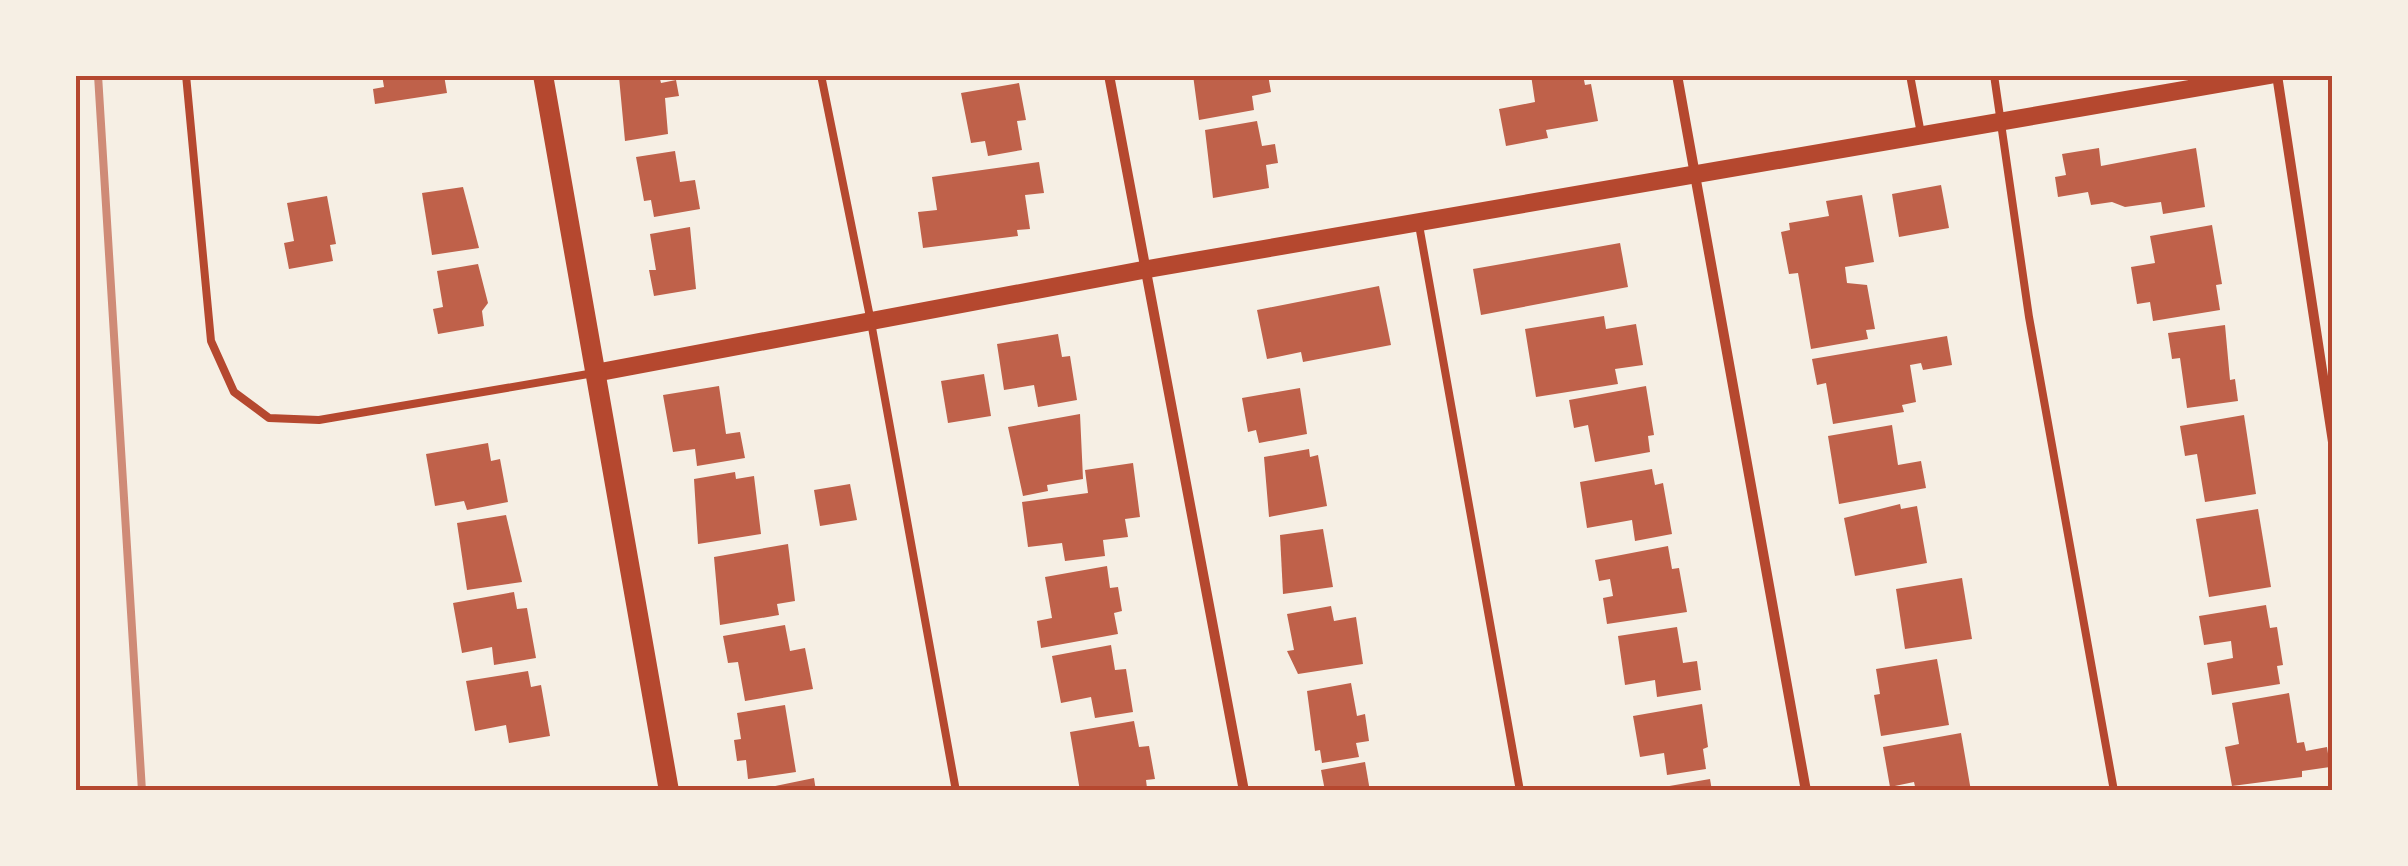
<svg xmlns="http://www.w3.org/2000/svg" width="2408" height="866" viewBox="0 0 2408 866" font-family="'Nunito Sans',sans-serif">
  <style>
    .building { fill: #bf614a }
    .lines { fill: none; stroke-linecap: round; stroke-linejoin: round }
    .service { stroke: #b5482f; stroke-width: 8 }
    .minor { stroke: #b5482f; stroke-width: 10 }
    .tertiary { stroke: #b5482f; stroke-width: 18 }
    .secondary { stroke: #b5482f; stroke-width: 20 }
    .rail { stroke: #cf8b77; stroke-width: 8 }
    .neatline { fill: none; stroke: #b5482f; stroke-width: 4 }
  </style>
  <rect width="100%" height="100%" fill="#f6efe4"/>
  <g class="building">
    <polygon points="382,75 444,75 447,93 375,104 373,89 384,87"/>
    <polygon points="659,75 661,83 676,80 679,96 665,98 668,134 625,141 619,77"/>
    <polygon points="1193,75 1268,75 1271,92 1252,96 1254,110 1199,120"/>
    <polygon points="1531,75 1583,75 1585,85 1591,84 1598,121 1546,130 1548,138 1506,146 1499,109 1535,102"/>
    <polygon points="1019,83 1026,120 1017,121 1022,150 988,156 985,141 971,143 961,93"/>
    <polygon points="1257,121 1262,146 1275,144 1278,163 1266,165 1269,188 1213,198 1205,130"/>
    <polygon points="2099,148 2101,166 2196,148 2205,207 2163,214 2161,202 2125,207 2112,202 2091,205 2088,192 2058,197 2055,177 2066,175 2062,154"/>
    <polygon points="675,151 680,182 695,180 700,209 654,217 651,200 644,201 636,157"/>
    <polygon points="1039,162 1044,193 1025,195 1030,229 1017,230 1018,236 923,248 918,212 937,210 932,177"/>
    <polygon points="1941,185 1949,228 1899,237 1892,194"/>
    <polygon points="463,187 479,248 432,255 422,193"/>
    <polygon points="1862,195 1874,262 1845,267 1847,283 1867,285 1875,329 1866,330 1868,339 1811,349 1798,273 1789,274 1781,232 1790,230 1789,223 1829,216 1826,201"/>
    <polygon points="327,196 336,244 330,245 333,261 289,269 284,243 294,241 287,203"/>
    <polygon points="2212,225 2222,284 2216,285 2220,310 2153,321 2150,302 2137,304 2131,267 2155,263 2150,236"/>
    <polygon points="690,227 696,289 654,296 649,270 656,270 650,234"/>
    <polygon points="1620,243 1628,287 1481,315 1473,269"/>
    <polygon points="478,264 488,303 482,311 484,326 438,334 433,309 443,307 437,271"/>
    <polygon points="1379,286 1391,345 1303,362 1301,352 1267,359 1257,310"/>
    <polygon points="1604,316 1606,329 1636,324 1643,365 1615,369 1618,384 1536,397 1525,329"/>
    <polygon points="2225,325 2230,380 2235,379 2238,401 2187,408 2180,358 2172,359 2168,333"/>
    <polygon points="1058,334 1062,357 1070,356 1077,400 1038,407 1034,385 1004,390 997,344"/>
    <polygon points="1947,336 1952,365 1923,370 1921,363 1910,365 1916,402 1902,405 1904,412 1833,424 1826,383 1817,385 1812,359"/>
    <polygon points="984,374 991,416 948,423 941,381"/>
    <polygon points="719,386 726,434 740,432 745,458 697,466 695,449 673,452 663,395"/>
    <polygon points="1646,386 1654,435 1648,436 1650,452 1595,462 1588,425 1574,428 1569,400"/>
    <polygon points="1300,388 1307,434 1259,443 1256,430 1248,432 1242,398"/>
    <polygon points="1080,414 1083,479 1047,485 1048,491 1023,496 1008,427"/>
    <polygon points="2244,415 2256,494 2205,502 2197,454 2185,456 2180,426"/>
    <polygon points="1892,425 1898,465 1921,461 1926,488 1839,504 1828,436"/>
    <polygon points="488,443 491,461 500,459 508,502 467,510 464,501 435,506 426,454"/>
    <polygon points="1309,449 1310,457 1318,455 1327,506 1269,517 1264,457"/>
    <polygon points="1133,463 1140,517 1125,519 1128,537 1103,540 1105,556 1065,561 1062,543 1028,547 1022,502 1088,493 1085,470"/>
    <polygon points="1652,469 1655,485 1663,483 1672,534 1635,541 1632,520 1587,528 1580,482"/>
    <polygon points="735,472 736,479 754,476 761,534 698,544 694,479"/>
    <polygon points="850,484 857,520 820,526 814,490"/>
    <polygon points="1900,504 1901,509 1917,506 1927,563 1855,576 1844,518"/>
    <polygon points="2258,509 2271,587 2209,597 2196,519"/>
    <polygon points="506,515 522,582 467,590 457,523"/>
    <polygon points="1323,529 1333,587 1283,594 1280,535"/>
    <polygon points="788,544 795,601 777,604 779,615 720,625 714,557"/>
    <polygon points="1668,546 1672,569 1679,568 1687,612 1607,624 1603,598 1613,596 1610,579 1599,581 1595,560"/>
    <polygon points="1107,566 1110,588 1118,587 1122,611 1114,613 1118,634 1041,648 1037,621 1052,618 1045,577"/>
    <polygon points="1962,578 1972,639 1905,649 1896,589"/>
    <polygon points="514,592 517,609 527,608 536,658 494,665 492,647 462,653 453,603"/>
    <polygon points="2266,605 2270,628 2277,627 2283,665 2277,666 2280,684 2212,695 2207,663 2233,658 2231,641 2204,645 2199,616"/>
    <polygon points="1331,606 1334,621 1356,617 1363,664 1298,674 1287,651 1294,650 1287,614"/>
    <polygon points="785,625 790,651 805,648 813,689 745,701 738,662 728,663 723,636"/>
    <polygon points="1677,627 1683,663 1697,661 1701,690 1657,697 1655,680 1625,685 1618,636"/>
    <polygon points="1111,645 1115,670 1126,669 1133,712 1095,718 1091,697 1061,703 1052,656"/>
    <polygon points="1937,659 1949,725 1881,736 1874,695 1880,694 1876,669"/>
    <polygon points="528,671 531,687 541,685 550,736 509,743 506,725 475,731 466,681"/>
    <polygon points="1351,683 1357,716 1365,714 1369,741 1356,743 1359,757 1322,763 1320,750 1315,751 1307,691"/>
    <polygon points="2289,693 2297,743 2304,742 2306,751 2327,747 2330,767 2302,771 2302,777 2232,786 2225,747 2239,744 2232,703"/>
    <polygon points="1702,704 1708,747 1703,749 1706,769 1667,775 1664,753 1640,757 1633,716"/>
    <polygon points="785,705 796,772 748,779 746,760 737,761 734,740 741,739 737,713"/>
    <polygon points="1134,721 1139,747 1149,746 1155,779 1146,780 1147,788 1130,791 1080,791 1070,732"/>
    <polygon points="1961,733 1971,791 1916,791 1914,782 1890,787 1883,747"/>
    <polygon points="1365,762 1370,791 1325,791 1321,770"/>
    <polygon points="814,778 816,791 761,791 761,789"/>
    <polygon points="1710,779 1712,791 1653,791 1652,789"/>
  </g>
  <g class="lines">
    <g class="service">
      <polyline points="186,75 211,341 234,392 269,418 319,420 594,373"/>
      <polyline points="821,75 871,322 956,791"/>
      <polyline points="1910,75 1921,134"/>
      <polyline points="1994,75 2029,317 2114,791"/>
      <polyline points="1419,225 1520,791"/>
    </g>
    <g class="minor">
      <polyline points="1109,75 1244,791"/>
      <polyline points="1677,75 1806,791"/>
      <polyline points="2277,75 2333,442"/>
    </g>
    <polyline class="tertiary" points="595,373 1148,269 2270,75"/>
    <polyline class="secondary" points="543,75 669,791"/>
    <polyline class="rail" points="98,75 142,791"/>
  </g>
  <rect width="2408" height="866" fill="none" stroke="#f6efe4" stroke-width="155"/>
  <rect x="78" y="78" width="2252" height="710" class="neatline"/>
</svg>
